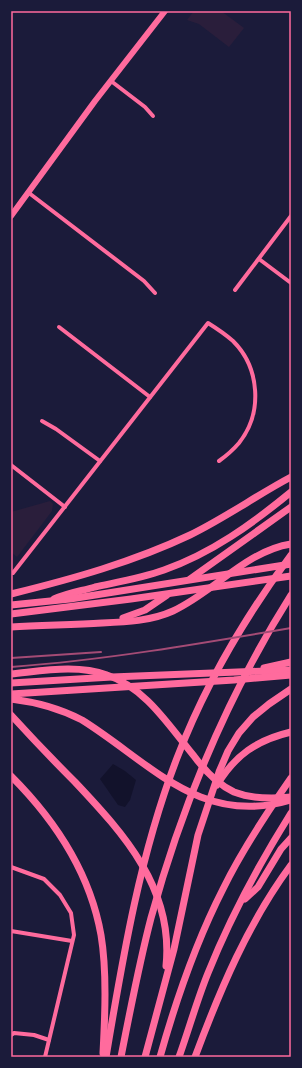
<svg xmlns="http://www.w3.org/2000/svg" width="302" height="1068" viewBox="0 0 302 1068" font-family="Arial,sans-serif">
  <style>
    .green { fill: #2a1e3b }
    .water { fill: #12122b }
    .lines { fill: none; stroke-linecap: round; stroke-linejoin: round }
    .minor { stroke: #ff6b9d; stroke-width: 4 }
    .primary { stroke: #ff6b9d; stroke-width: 6 }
    .motorway { stroke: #ff6b9d; stroke-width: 7 }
    .rail { stroke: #a44b75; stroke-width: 2 }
    .neatline { fill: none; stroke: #ff6b9d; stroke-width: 1.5 }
  </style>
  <rect width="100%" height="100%" fill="#1b1b3a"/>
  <g class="green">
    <polygon points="194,11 221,11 244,28 229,47 199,24 187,20"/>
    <polygon points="50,501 53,504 52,511 17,557 11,552 11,512"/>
  </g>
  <polygon class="water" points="113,764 125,771 136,780 130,800 125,807 118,805 100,779"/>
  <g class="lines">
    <g class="minor">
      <polyline points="111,81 145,107 153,116"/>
      <polyline points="29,193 144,281 155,293"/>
      <polyline points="259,259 291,283"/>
      <polyline points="235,290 291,216"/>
      <polyline points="59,327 150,397"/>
      <polyline points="42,421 56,429 100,461"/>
      <polyline points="11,465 65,507"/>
      <path d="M13 573 208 323C216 328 225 334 233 341 260 368 263 413 239 443 233 450 226 456 219 461"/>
      <polyline points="11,867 44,879 60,895 71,913 74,935 45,1057"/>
      <polyline points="11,931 72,941"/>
      <polyline points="11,1035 14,1033 34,1035 49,1040"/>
    </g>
    <polyline class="primary" points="11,216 95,101 165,11"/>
    <g class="motorway">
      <polyline points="190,579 291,507"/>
      <path d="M11 594C72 579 133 562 190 535 225 518 257 495 291 477"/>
      <path d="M54 599C67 593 81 591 95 587 118 582 142 578 164 570 212 553 252 524 291 492"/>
      <polyline points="11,605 70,599 291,564"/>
      <polyline points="11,614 131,599 291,576"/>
      <polyline points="123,618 145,610 167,595"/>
      <path d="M11 627C41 625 72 625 102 623 126 622 151 621 173 611 214 592 246 551 291 544"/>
      <polyline points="264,668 291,662"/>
      <path d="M11 674C42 671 77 664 107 675 146 688 169 726 194 756 205 771 217 784 234 792 252 799 272 799 291 797"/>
      <polyline points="11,683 112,677 291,670"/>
      <polyline points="11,694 234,680 291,675"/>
      <path d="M11 699C36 702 59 708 82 720 151 763 200 827 291 800"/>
      <path d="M11 715C32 738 53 760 75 782 124 834 174 889 166 966"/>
      <path d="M11 776C55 820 90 873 101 935 107 971 105 1016 103 1053"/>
      <path d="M217 785C235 755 257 740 291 732"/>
      <polyline points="245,899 258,887 281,849 291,838"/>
      <path d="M106 1057C123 956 140 854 177 758 205 685 245 617 291 555"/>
      <path d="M121 1057C130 1011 139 964 151 918 182 805 228 695 291 595"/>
      <polyline points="145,1057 174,949 198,835 219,772 228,751 239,733 253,717 269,704 291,689"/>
      <path d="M160 1057C176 1000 196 942 223 889 242 850 266 814 291 778"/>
      <path d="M179 1057C189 1029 197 1000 208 973 230 918 259 864 291 813"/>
      <path d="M195 1057C220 990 248 923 291 865"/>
    </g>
    <g class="rail">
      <polyline points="11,658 101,652"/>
      <path d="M11 667C105 660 198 644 291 628"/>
    </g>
  </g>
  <rect width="302" height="1068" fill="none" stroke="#1b1b3a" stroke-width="24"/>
  <rect x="12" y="12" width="278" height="1044" class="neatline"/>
</svg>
